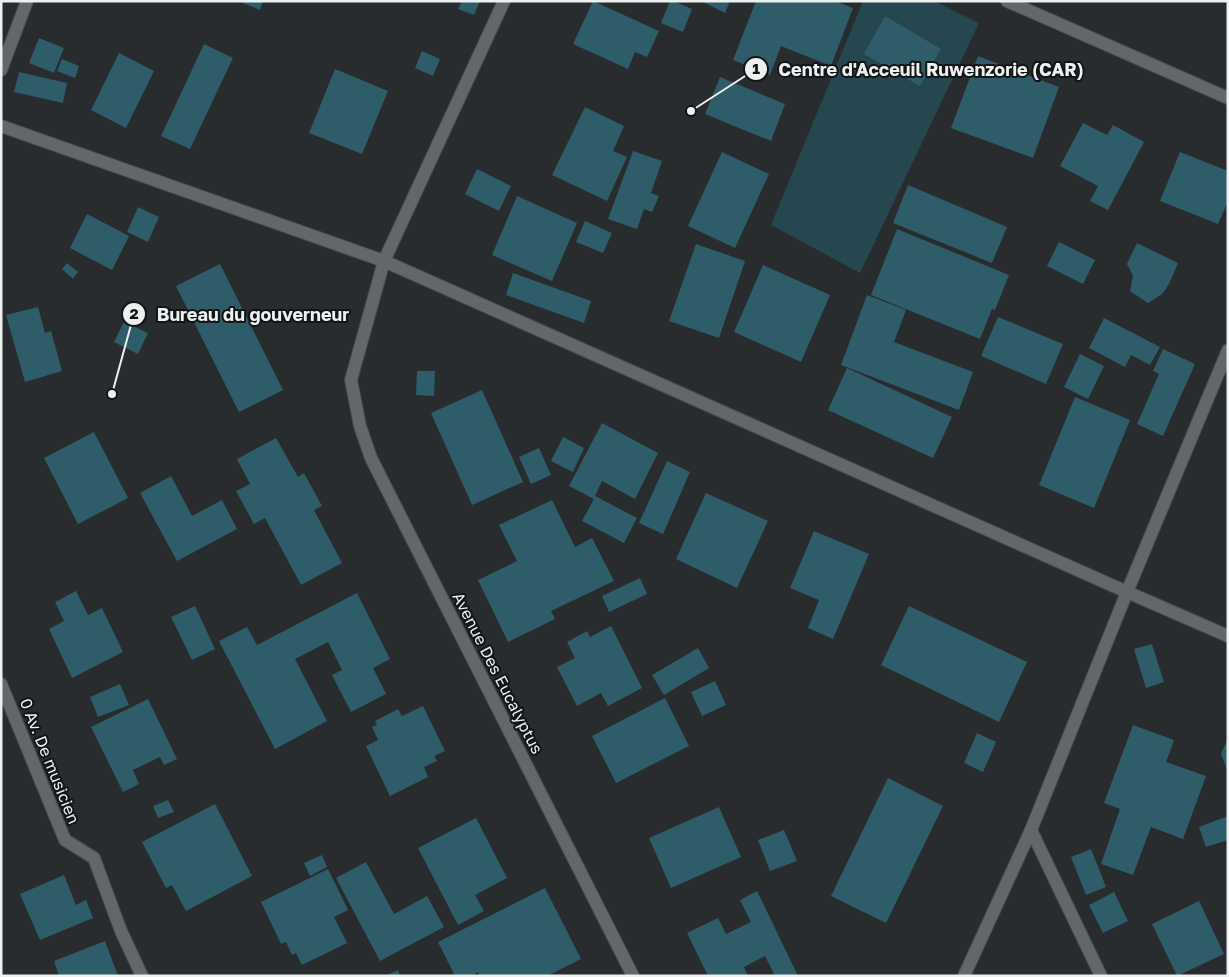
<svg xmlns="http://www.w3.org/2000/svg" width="1229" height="977" viewBox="0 0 1229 977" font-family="'Golos Text',sans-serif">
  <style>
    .green { fill: #264750 }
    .building { fill: #2e5c69 }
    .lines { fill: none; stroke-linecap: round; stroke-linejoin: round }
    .minor-casing { stroke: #464a4b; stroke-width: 14 }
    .minor { stroke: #626769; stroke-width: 12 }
    .labels { text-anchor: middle; stroke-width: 4; stroke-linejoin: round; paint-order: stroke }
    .street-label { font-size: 16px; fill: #edf0f1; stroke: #131415 }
    .leader { fill: none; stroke: #edf0f1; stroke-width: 2 }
    .callout-dot { fill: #edf0f1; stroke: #131415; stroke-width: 2 }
    .mark-label { font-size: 15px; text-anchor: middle; font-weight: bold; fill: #111 }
    .callout-label { font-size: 18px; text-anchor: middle; font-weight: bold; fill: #edf0f1; stroke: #131415; stroke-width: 4; stroke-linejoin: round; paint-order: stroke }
  </style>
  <rect width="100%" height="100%" fill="#282c2e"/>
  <polygon class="green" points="863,1 934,1 979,23 860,273 771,225"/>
  <g class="building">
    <polygon points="238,1 263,1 260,10"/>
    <polygon points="462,1 480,1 474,15 458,9"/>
    <polygon points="593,1 659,31 647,57 635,52 628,69 573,44"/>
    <polygon points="670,1 673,1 692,9 683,32 661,23"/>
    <polygon points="701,1 730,1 725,13"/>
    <polygon points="756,1 835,1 853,8 831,66 781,46 770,75 733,60"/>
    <polygon points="885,16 941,49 920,86 864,54"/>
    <polygon points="39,38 64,48 54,73 29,63"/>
    <polygon points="204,44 233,58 190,149 161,136"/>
    <polygon points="422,51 440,59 433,76 415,68"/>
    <polygon points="119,53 154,71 126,128 91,110"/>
    <polygon points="978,56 1059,87 1033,158 951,128"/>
    <polygon points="62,59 79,66 75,78 57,71"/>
    <polygon points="335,69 388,91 362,154 309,133"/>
    <polygon points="19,72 67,83 63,103 14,92"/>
    <polygon points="720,77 785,104 771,141 705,114"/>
    <polygon points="585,107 624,126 613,151 627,157 607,201 552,175"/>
    <polygon points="1083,123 1107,135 1113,125 1144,142 1108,210 1090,201 1098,186 1060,166"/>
    <polygon points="633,151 662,161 651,193 659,196 652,212 644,209 637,229 608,219"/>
    <polygon points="722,152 769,174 735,248 688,226"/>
    <polygon points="1180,152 1228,171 1228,201 1218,224 1160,201"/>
    <polygon points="477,169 511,186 499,211 465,194"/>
    <polygon points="908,185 1007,227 992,263 893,223"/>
    <polygon points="517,196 577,223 552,281 492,255"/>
    <polygon points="138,207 159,217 148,242 127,232"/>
    <polygon points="87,214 129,236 112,270 70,248"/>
    <polygon points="585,221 612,233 603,253 576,242"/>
    <polygon points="897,229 1009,275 995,310 992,309 980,339 871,295"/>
    <polygon points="1059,242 1095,260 1083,284 1047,266"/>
    <polygon points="1137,243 1178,263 1169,284 1162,294 1148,303 1130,291 1133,276 1127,264"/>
    <polygon points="696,244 745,261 719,338 669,321"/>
    <polygon points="67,263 78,272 73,279 62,269"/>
    <polygon points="220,264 283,390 239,412 176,286"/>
    <polygon points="763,265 830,295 801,362 734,332"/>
    <polygon points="513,273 591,301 584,323 506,295"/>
    <polygon points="867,295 906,310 894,342 973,372 959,410 841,365"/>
    <polygon points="38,307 45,333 51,331 62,371 25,382 6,315"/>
    <polygon points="998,317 1063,344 1046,384 981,356"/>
    <polygon points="1104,318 1160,347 1150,365 1131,355 1125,367 1089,348"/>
    <polygon points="124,322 148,333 138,354 114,342"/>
    <polygon points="1163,349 1195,364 1163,436 1137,424 1159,374 1153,371"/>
    <polygon points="1080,354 1104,366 1088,399 1064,387"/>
    <polygon points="847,368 952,417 933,458 828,410"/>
    <polygon points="417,371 435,371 434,396 416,395"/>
    <polygon points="482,390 523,482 472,505 431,413"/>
    <polygon points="1075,397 1130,420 1094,508 1039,485"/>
    <polygon points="602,423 658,453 635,499 602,481 595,496 637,518 624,543 582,521 594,499 569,486"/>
    <polygon points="94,432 128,498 78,524 44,458"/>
    <polygon points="563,437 584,448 573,472 551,461"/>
    <polygon points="276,438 298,477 304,473 322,506 314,510 342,563 301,585 265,518 254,524 236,491 250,484 237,459"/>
    <polygon points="539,448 551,475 531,484 519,457"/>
    <polygon points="667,461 690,472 663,534 639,523"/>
    <polygon points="171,476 192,516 222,500 237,529 177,561 140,493"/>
    <polygon points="706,493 768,521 737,588 676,559"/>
    <polygon points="552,500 575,547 592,538 614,581 551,611 555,619 508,642 478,580 517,561 499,525"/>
    <polygon points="814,531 869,554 833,639 808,628 819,600 790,588"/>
    <polygon points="640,578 647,594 609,612 602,596"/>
    <polygon points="76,591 88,615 102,608 123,652 72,678 49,629 64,621 55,602"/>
    <polygon points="357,593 390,659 373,668 386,694 351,712 332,675 342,670 328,642 295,659 327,721 275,749 219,641 247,627 257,645"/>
    <polygon points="195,606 215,649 192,660 171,617"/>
    <polygon points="909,606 1027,662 999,722 881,665"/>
    <polygon points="611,626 642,688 608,706 601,693 577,706 557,667 575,658 567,642 587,631 590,637"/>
    <polygon points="1152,644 1164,682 1146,688 1134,649"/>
    <polygon points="698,648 709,668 664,695 652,675"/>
    <polygon points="715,681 726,705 702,716 691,692"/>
    <polygon points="120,684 129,705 98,717 90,697"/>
    <polygon points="665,698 689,746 616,783 592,736"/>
    <polygon points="148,699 177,759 164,765 160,757 133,770 139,784 123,792 91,727"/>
    <polygon points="423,706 445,751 434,756 437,761 424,767 428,777 390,796 366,746 378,740 372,727 377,725 375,721 398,709 402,716"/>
    <polygon points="1133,725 1174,740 1166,762 1206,776 1183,839 1151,827 1133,875 1101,864 1120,809 1104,803"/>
    <polygon points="977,733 996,742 983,772 964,763"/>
    <polygon points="1228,738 1228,772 1221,754"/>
    <polygon points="888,778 943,806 886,923 831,896"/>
    <polygon points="168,800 174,812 158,818 153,806"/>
    <polygon points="215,804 252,876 186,911 172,885 166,888 142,842"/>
    <polygon points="719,807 741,857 671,888 649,838"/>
    <polygon points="1228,816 1228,840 1206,847 1199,827"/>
    <polygon points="476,818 507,878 475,895 484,911 458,925 418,848"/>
    <polygon points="784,830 797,861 770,871 758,840"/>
    <polygon points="1091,849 1106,887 1086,895 1071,857"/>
    <polygon points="322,855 327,867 310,876 304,863"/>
    <polygon points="366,862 394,914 427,896 444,927 380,961 336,878"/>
    <polygon points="328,869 348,910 334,917 347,943 302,965 296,953 292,955 286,942 281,944 261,902"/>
    <polygon points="64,875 76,905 86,900 93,918 40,940 20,894"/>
    <polygon points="545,888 581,959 547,976 480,976 478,972 472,976 455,976 438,942"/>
    <polygon points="757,891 798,976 775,976 765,956 744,967 748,976 708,976 687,933 718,918 726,934 751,922 740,900"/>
    <polygon points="1114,892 1128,921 1103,933 1089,905"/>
    <polygon points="1199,901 1224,954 1177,976 1152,924"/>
    <polygon points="105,941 118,976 59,976 54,961"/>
    <polygon points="398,970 400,976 385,976"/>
  </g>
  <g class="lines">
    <defs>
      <g id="minor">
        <polyline points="504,1 384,261 351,380 360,426 371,458 633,976"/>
        <polyline points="1007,1 1228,98"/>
        <polyline points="1,70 27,1"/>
        <polyline points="1,126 384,261 1127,592 1228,636"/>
        <polyline points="1,684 65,840 94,858 121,931 142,976"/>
        <polyline points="1031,830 1101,976"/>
        <polyline points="964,976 1031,830 1127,592 1228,350"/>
      </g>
    </defs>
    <use href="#minor" class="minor-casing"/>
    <use href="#minor" class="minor"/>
  </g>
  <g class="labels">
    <g class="street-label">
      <text transform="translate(498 673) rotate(63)" y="6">Avenue Des Eucalyptus</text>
      <text transform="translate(50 761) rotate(68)" y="6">0 Av. De musicien</text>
    </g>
  </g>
  <path class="leader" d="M691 111L756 69M112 394L134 314"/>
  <g class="callout-dot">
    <circle cx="691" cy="111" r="5"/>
    <circle cx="112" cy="394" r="5"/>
    <circle cx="756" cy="69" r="12"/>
    <circle cx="134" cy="314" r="12"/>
  </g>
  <g class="mark-label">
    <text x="756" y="74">1</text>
    <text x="134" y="319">2</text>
  </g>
  <g class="callout-label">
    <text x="931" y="76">Centre d'Acceuil Ruwenzorie (CAR)</text>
    <text x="253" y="321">Bureau du gouverneur</text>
  </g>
  <rect width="1229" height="977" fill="none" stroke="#edf0f1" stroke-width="5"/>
</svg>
